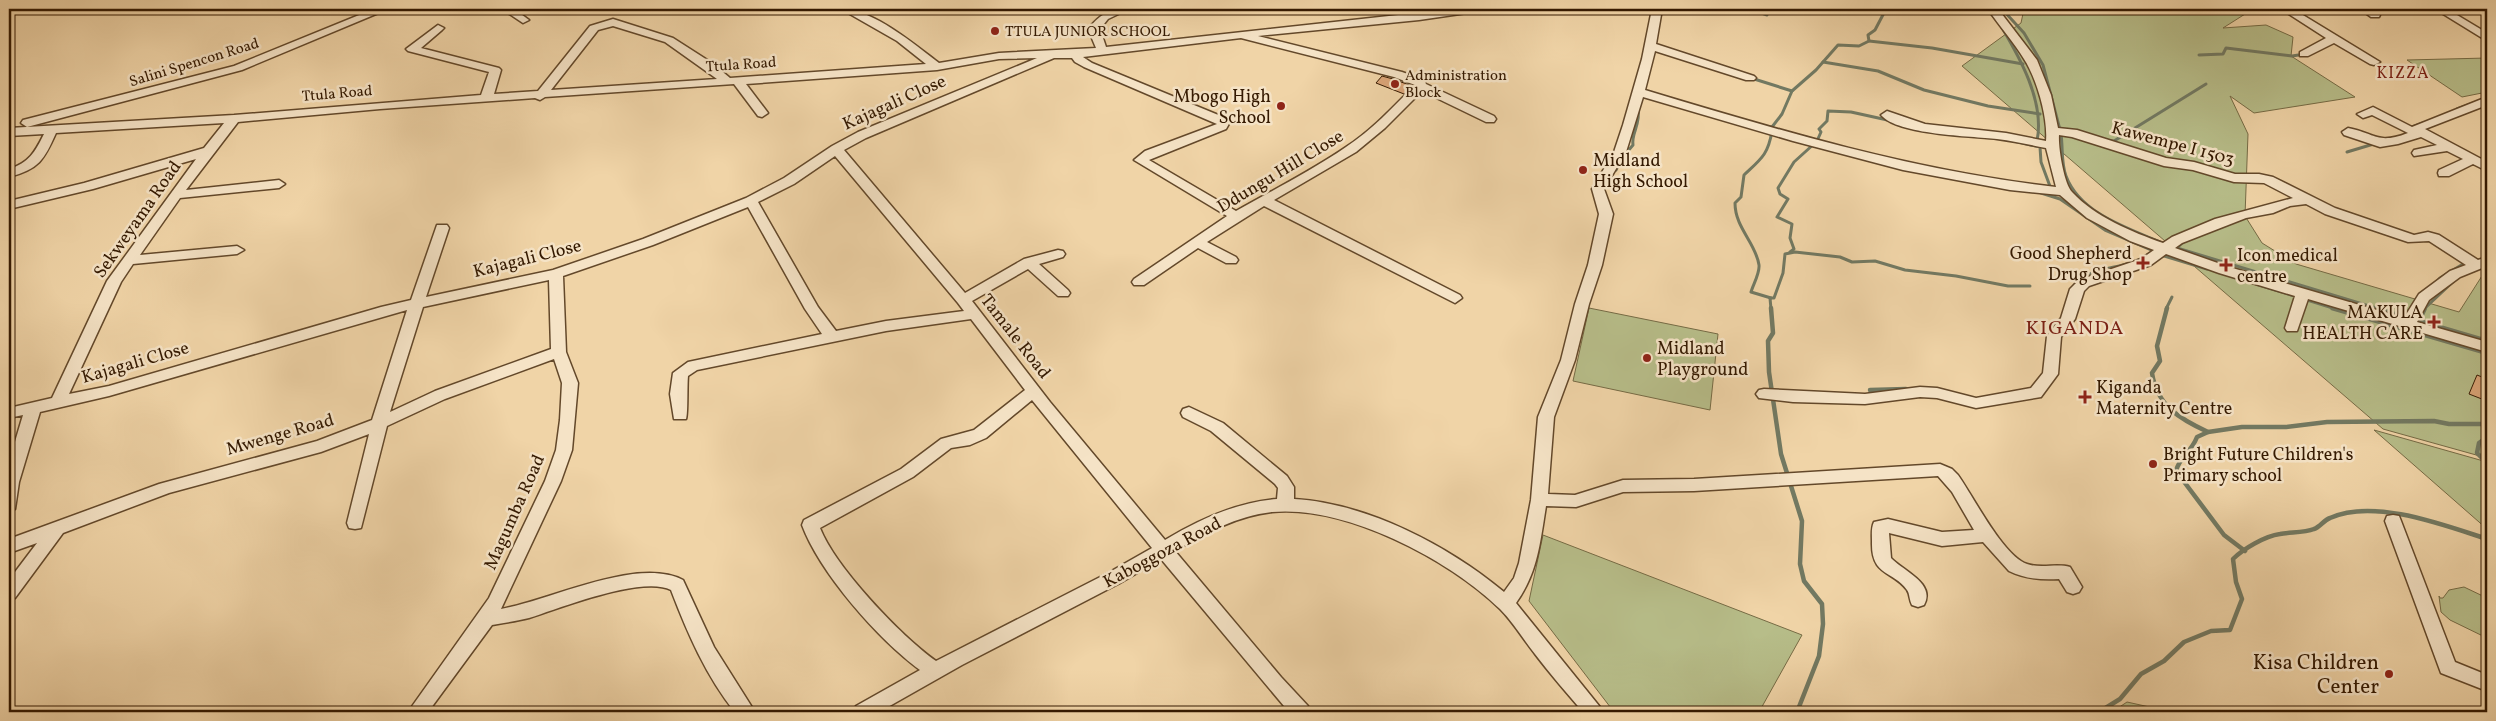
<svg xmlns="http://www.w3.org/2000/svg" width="2496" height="721" viewBox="0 0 2496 721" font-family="Vollkorn,serif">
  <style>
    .green { fill: #b7bd89; stroke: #766b45 }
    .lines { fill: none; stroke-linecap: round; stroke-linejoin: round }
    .stream-far1 { stroke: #727962; stroke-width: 3 }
    .stream { stroke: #727962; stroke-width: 4.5 }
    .building { fill: #dca679; stroke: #341901 }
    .minor-casing { stroke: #63482a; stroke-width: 3 }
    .minor { fill: #f5e3c6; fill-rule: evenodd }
    .poi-dot { fill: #8f2418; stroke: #f5e3c6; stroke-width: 2 }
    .labels { text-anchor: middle; stroke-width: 5; stroke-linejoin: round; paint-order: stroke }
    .far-poi-label { font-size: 15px; fill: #341901; stroke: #f5e3c6; text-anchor: start }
    .far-street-label { font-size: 15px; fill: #341901; stroke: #f5e3c6 }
    .far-quarter-label { font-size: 16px; letter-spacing: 1px; fill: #7a1f14; stroke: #f5e3c6 }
    .poi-label { font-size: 18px; fill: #341901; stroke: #f5e3c6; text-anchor: start }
    .street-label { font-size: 18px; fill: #341901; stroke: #f5e3c6 }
    .quarter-label { font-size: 20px; letter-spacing: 1px; fill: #7a1f14; stroke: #f5e3c6 }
    .near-poi-label { font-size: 21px; fill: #341901; stroke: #f5e3c6; text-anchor: end }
  </style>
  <rect width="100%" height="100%" fill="#f0d4a7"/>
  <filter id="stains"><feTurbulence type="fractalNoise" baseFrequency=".004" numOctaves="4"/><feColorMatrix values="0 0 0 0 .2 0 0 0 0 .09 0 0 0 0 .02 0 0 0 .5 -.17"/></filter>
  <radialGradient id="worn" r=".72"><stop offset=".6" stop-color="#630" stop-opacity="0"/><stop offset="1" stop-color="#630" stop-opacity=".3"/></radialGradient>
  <g class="green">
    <polygon points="2024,9 2253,9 2223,28 2266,25 2293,37 2291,56 2355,97 2254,113 2230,96 2248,134 2245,216 2262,243 2296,264 2459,312 2487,268 2487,458 2383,429 1962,66 2021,23"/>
    <polygon points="2487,58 2487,92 2462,97 2407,60"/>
    <polygon points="1589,308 1718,334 1710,410 1573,381"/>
    <polygon points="2374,430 2487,462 2487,529"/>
    <polygon points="1543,535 1802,635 1759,712 1614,712 1529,601"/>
    <polygon points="2464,587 2487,598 2487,638 2450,620 2441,612 2439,596 2440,598 2443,598 2449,590"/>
    <polygon points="2127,702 2172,712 2112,712"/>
  </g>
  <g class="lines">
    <g class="stream-far1">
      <polyline points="1751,9 1767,15"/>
      <polyline points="1987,9 1995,18"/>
      <polyline points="2002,9 2024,33 2043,65 2060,130 2063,130"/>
      <polyline points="2202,9 2205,9"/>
      <polyline points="1473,12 1498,9"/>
      <path d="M2001 26C2020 58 2045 102 2037 141"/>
      <polyline points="1869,41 1932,48 2023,64"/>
      <polyline points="2199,55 2223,54 2226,48 2292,56 2305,54"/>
      <polyline points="1823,62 1878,71 1924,90 1988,106 2040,114"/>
      <polyline points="1751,78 1792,91"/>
      <polyline points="2457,109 2487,98"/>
      <path d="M1828 111 1851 112 1942 132 1996 137 2040 147 2041 162 2051 189C1970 185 1894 163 1817 141L1821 132 1819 129 1827 121Z"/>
      <polyline points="1768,127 1772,127 1782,114 1792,91 1816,70 1838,45 1859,46 1869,41 1868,35 1875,30 1886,9"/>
      <polyline points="2414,130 2412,127 2423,123"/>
      <path d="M2061 134 2095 140 2154 160 2201 170 2227 179 2259 178 2283 187 2301 199C2256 212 2208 218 2169 246 2134 230 2081 216 2066 176 2061 163 2063 148 2061 134Z"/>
      <polyline points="2108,141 2114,141 2206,84"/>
      <polyline points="2347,152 2377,143"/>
      <path d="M1616 170 1622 158 1633 145C1631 133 1641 125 1638 107"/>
      <polyline points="2041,193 2060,199 2105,230 2154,251"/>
      <polyline points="1790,252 1794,249 1790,238 1792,224 1777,217 1788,199 1780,194 1778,188 1794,162 1815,143"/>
      <polyline points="2161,255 2207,269"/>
      <polyline points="2256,284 2336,309"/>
      <path d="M2069 294C2079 269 2108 270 2131 263 2139 261 2145 256 2152 252"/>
      <path d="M1771 298 1751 292C1753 285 1760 273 1759 265 1756 243 1735 228 1735 203L1741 197 1744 175C1761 159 1768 155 1772 131"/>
      <polyline points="1771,309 1770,298 1774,298 1783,273 1785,254 1795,252 1840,257 1852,262 1875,261 1905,270 1956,276 2008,286 2030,286"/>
      <polyline points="2166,309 2172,297"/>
      <path d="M2379 309 2177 248C2199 223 2276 207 2309 201L2340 217 2414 240 2420 241 2428 237 2468 261 2440 278 2411 309"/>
      <polyline points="2424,309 2456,279"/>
    </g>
    <g class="stream">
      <polyline points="1771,308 1773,333 1768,341 1769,372 1781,454 1802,521 1800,564 1804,581 1822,604 1823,624 1819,656 1797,712"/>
      <path d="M2167 308 2157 346 2160 361 2152 373C2157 406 2180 419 2208 432L2197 437C2191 453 2179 457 2176 471L2224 535 2245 551"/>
      <polyline points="2332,308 2487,353"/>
      <polyline points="2375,308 2404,317 2412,308"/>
      <polyline points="2425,308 2419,321 2487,341"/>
      <polyline points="2049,336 2053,327 2059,322"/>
      <polyline points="1870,390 1906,389"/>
      <polyline points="2208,432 2242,427 2286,427 2327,422 2434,421 2449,424 2487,424"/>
      <polyline points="2487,437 2479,443 2477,453 2487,463"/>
      <path d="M2099 712 2120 699 2141 674 2164 661 2184 642 2211 631 2230 630 2242 599 2236 582 2233 559C2243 549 2265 536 2280 534 2291 532 2304 533 2314 529 2320 527 2324 520 2330 518 2373 498 2444 525 2487 539"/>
    </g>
  </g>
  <g class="building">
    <polygon points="1382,76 1393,79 1412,86 1404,94 1376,83"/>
    <polygon points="2477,375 2487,379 2487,401 2469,394"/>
  </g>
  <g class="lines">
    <defs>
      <g id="minor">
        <polygon points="374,9 388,9 242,70 27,127 21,123 23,120 234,66"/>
        <polygon points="502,9 514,9 529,20 523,23"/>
        <path d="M841 9C873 9 914 44 939 63L999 53 1096 48 1088 29C1100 14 1111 8 1129 9L1108 19 1100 29 1106 47 1453 9H1479L1474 12 1419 20 1258 36 1402 72 1424 80 1426 84 1494 116 1496 119 1494 122H1486L1422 91 1385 128 1356 152 1274 200 1460 295 1462 298 1455 303 1264 206 1207 242 1236 257 1238 260 1236 263H1226L1198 248 1144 285H1134L1132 282 1134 279 1227 216 1134 160 1145 151 1217 124 1084 67 1075 62 1072 58H1054L866 138 844 150 965 293 1024 259 1058 250 1063 251 1065 254 1063 257 1039 264 1068 290 1070 293 1068 296H1058L1028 269 972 301 1050 402 1165 540C1200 519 1237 502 1277 499L1278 488 1275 484 1211 431 1183 417 1181 413 1183 409 1189 407 1223 423 1287 476 1294 487V499C1367 503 1449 546 1504 592L1514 578 1519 563 1531 500 1538 417 1561 360 1575 304 1588 265 1599 214 1592 189 1614 152 1623 125 1642 59 1652 9H1662L1656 44 1754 76 1756 78 1754 80H1746L1655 51 1645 90C1781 131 1915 171 2056 187L2046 148C2030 145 2014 141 1997 139 1971 136 1898 135 1881 115L1887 111 1925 124 2006 133 2046 141C2048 118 2037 79 2024 59 2014 42 1999 26 1988 9H1998L2037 60 2051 95 2058 128 2077 130 2166 158 2194 162 2235 174H2259L2273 177 2335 208 2414 235 2428 232 2439 235 2478 260 2487 257V266L2460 277 2429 300 2417 322 2487 342V352L2308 299 2297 331H2287L2285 328 2295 296 2219 273 2166 254 2151 265 2089 286 2084 291 2075 319 2061 337 2058 374 2041 397 1976 408 1937 398 1920 397 1865 404 1793 402 1759 398 1756 394 1759 390 1764 389 1865 394 1920 387 1937 388 1976 398 2031 388 2043 373 2047 336 2061 318 2070 289 2079 280 2141 259 2154 250 2130 241 2087 218 2060 195 2010 190 1903 170 1793 141 1643 97 1626 152 1604 189 1613 214 1602 265 1589 304 1575 360 1554 417 1548 494 1575 495 1623 480 1694 479 1940 464 1952 469 1958 475C1973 496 2003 556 2027 564 2041 569 2057 563 2070 567L2082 587 2079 592 2073 594 2067 592 2059 579C2041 580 2025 579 2009 571L1983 542 1942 546 1889 533 1891 558C1903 571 1936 583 1924 605L1918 607 1912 605C1909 600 1910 594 1907 590 1893 570 1871 577 1872 542 1872 535 1871 528 1874 522L1888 519 1942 532 1974 530 1952 492 1938 476 1694 491 1623 492 1576 507 1546 506C1540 543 1538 572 1516 603L1604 712H1583C1567 693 1550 674 1535 654 1523 639 1513 622 1500 609 1449 559 1345 505 1272 512 1237 516 1205 533 1175 551L1281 677 1308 706 1310 712H1289L1161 559 1120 583 962 665 879 712H854L856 706 920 670C878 639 820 573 802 525L804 520 901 469 941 439 974 430 1025 390 971 319 886 331 697 370 688 376C687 385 688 415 686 419H674L670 394 673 373 688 362 822 334 805 309 748 207 653 245 563 276 566 352 578 383 572 450 561 481 501 609C551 600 638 556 683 580L714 647 755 712H735C706 676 687 632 671 590 643 575 560 608 529 618 517 621 504 623 492 625L428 712H408L489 598 545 481 556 450 560 420 562 383 554 359 445 399 387 426 361 528 355 529 349 528 347 523 369 434 321 452 169 493 63 533 15 598 9 600V580L37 543 9 553V539L159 484 317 441 372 420 407 310 109 396 40 412 19 482 15 509 9 511V462L23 415 9 418V408L52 398 107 281 196 159 93 189 9 209V201L84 183 204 148 224 123 56 133C44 160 39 169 9 177V169C29 163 35 152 44 134L9 136V128L234 115 481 95 489 72 408 51 406 49 438 25 444 28 442 30 421 48 499 68 501 70 494 94 538 91 590 26 613 19 673 38 712 63 730 78 926 64 897 41ZM613 26 665 42 717 79 551 90 598 30ZM1241 38 1394 77 1415 85C1393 107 1372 130 1346 147 1311 171 1273 190 1236 211L1149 160 1226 129 1230 122 1228 119 1092 63 1083 57ZM1037 58 858 132 832 146 784 178 746 198 643 239 553 270 426 297 449 228 447 225H437L411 300 381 307 109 386 69 394 121 282 133 264 237 254 244 250 237 246 140 255 180 198 279 188 285 184 279 180 186 190 238 122 380 109 535 98 540 100 545 97 734 84 758 116 762 117 768 113 746 84 937 70 999 59ZM2059 135 2072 137 2164 166 2193 170 2234 182 2264 183 2293 198 2215 219 2172 237 2163 243C2132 232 2095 217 2072 192 2064 184 2058 147 2059 135ZM835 156 958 303 964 311 886 321 836 331 818 307 758 202 794 184ZM2306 204 2325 214 2408 242 2429 241 2466 265 2450 271 2419 294 2404 318 2229 267 2175 248 2182 243 2246 218 2273 213 2290 206ZM549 280 551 349 435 391 390 412 423 307ZM1032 400 1152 548 1108 573 936 661C900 635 836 568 820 528L913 477 951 448 970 445 986 438Z"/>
        <polygon points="2281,9 2293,9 2380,62 2374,65 2370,64 2334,43 2308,56 2300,56 2300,52 2326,38"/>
        <polygon points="2360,9 2372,9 2380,15 2379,17 2371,17"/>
        <polygon points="2435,9 2447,9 2487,33 2487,41"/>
        <path d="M2487 97V105L2425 129 2487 162V171L2473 164 2449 176H2439L2438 173 2439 170 2463 159 2447 151 2414 156 2412 153 2414 150 2437 145 2421 137 2398 144 2380 147 2344 135 2342 132 2348 128C2375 133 2377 145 2408 133L2372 115 2363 118 2357 114 2373 107 2412 127Z"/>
        <polygon points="2393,515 2399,516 2401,521 2455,662 2487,675 2487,691 2441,673 2385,521 2387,516"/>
      </g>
    </defs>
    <use href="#minor" class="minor-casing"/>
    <use href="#minor" class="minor"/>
  </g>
  <g class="poi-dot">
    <circle cx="995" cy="31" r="5"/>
    <circle cx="1395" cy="84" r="5"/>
    <circle cx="1281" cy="106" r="5"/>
    <circle cx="1583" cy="170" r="5"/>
    <path d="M2140.5 255.5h5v5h5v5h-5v5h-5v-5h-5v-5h5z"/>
    <path d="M2223.5 257.5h5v5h5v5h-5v5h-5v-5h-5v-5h5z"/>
    <path d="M2431.5 314.5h5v5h5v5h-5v5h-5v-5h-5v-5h5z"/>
    <circle cx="1647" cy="358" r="5"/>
    <path d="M2082.5 389.5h5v5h5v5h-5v5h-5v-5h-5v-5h5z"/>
    <circle cx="2153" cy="464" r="5"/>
    <circle cx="2389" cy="674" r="5"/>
  </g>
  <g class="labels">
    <g class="far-poi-label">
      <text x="1005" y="36">TTULA JUNIOR SCHOOL</text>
      <text x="1405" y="80">Administration<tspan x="1405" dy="17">Block</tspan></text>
    </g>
    <g class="far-street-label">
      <text transform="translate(194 62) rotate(-17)" y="5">Salini Spencon Road</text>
      <text transform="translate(741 64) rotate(-4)" y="5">Ttula Road</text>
      <text transform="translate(337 93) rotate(-5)" y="5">Ttula Road</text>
    </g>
    <g class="far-quarter-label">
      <text x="2403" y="78">KIZZA</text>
    </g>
    <g class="poi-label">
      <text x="1271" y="102" text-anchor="end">Mbogo High<tspan x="1271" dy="21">School</tspan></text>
      <text x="1593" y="166">Midland<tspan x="1593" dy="21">High School</tspan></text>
      <text x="2132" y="259" text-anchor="end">Good Shepherd<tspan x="2132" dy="21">Drug Shop</tspan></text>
      <text x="2237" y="261">Icon medical<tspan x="2237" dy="21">centre</tspan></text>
      <text x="2423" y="318" text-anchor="end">MAKULA<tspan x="2423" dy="21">HEALTH CARE</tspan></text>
      <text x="1657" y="354">Midland<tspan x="1657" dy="21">Playground</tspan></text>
      <text x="2096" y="393">Kiganda<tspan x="2096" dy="21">Maternity Centre</tspan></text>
      <text x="2163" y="460">Bright Future Children's<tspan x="2163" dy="21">Primary school</tspan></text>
    </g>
    <g class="street-label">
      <text transform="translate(894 102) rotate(-24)" y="6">Kajagali Close</text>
      <text transform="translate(2173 143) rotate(15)" y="6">Kawempe I 1503</text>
      <text transform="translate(1280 171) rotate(-31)" y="6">Ddungu Hill Close</text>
      <text transform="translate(137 219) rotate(-55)" y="6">Sekweyama Road</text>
      <text transform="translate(527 258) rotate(-14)" y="6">Kajagali Close</text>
      <text transform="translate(1016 336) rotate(52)" y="6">Tamale Road</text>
      <text transform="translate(135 362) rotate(-16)" y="6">Kajagali Close</text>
      <text transform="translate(280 434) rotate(-16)" y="6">Mwenge Road</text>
      <text transform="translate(514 512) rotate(-66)" y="6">Magumba Road</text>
      <text transform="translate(1162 552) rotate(-28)" y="6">Kaboggoza Road</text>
    </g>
    <g class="quarter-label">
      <text x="2075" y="334">KIGANDA</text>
    </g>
    <g class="near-poi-label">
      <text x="2379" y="669">Kisa Children<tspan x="2379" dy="24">Center</tspan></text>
    </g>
  </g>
  <rect width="2496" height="721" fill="none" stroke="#f0d4a7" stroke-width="30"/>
  <rect x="10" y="10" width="2476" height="701" fill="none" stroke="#341901" stroke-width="2.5"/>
  <rect x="15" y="15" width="2466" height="691" fill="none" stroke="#341901"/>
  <rect width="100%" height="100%" filter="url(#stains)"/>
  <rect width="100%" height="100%" fill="url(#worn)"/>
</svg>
